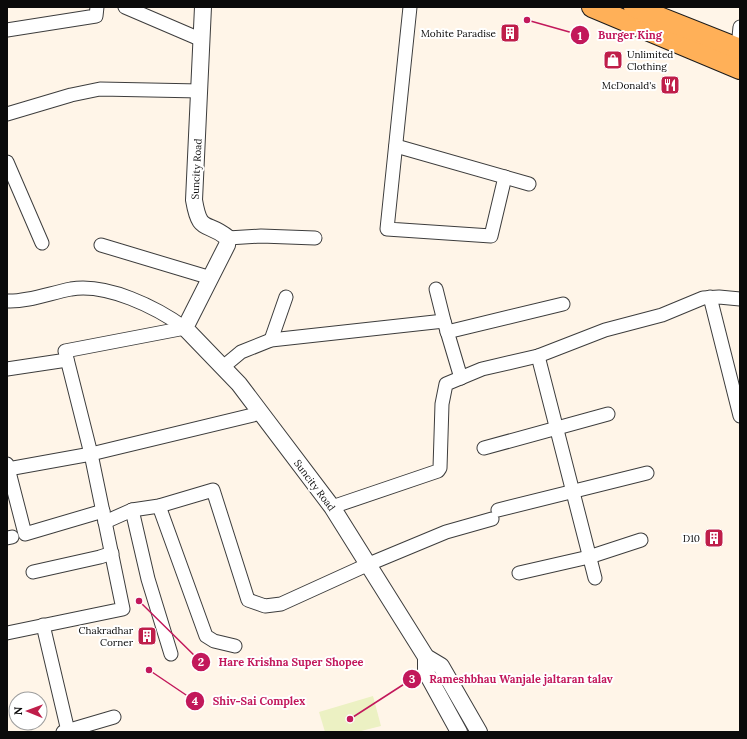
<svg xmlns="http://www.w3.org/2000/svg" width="747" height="739" viewBox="0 0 747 739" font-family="Lora,serif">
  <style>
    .pitch { fill: #ecf1c3 }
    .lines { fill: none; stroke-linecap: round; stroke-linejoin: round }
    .minor-casing { stroke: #3d3d3d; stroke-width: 15 }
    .tertiary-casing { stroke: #3d3d3d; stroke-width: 18 }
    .primary-casing { stroke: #1b1b1b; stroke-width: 22 }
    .minor { stroke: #fff; stroke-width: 13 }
    .tertiary { stroke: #fff; stroke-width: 16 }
    .primary { stroke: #ffb058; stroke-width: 20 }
    .labels { text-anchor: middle; stroke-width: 4; stroke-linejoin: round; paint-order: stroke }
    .poi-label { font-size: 10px; fill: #0a0a0a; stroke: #fff; text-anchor: end }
    .street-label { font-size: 10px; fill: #0a0a0a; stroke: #fff }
    .leader { fill: none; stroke: #c2185b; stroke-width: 1.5 }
    .callout-dot { fill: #c2185b; stroke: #fff; stroke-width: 1.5 }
    .mark-label { font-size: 12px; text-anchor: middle; font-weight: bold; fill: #fff }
    .callout-label { font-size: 11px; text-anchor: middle; font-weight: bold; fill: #c2185b; stroke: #fff; stroke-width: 4; stroke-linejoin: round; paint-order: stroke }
  </style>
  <rect width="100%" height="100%" fill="#fff5e8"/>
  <polygon class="pitch" points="373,696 381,726 357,732 325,732 319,712"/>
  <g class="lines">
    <defs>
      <g id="minor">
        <polyline points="125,7 202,40"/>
        <polyline points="410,7 387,229 491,236 505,177"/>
        <polyline points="7,30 96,16 97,7"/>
        <polyline points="739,37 740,27"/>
        <polyline points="7,114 71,95 100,89 200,91"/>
        <polyline points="396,146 529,184"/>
        <polyline points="7,162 42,243"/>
        <polyline points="228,238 261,236 315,238"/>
        <polyline points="101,245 211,278"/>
        <polyline points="436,289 444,321 461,378"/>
        <polyline points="710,297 740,416"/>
        <path d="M7 301C28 302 50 293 71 289 107 283 156 307 185 328"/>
        <polyline points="447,332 563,304"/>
        <polyline points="271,340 286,297"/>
        <polyline points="538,356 595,578"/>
        <polyline points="223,367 241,352 271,340 444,321"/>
        <polyline points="7,369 67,360"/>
        <polyline points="484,448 608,414"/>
        <polyline points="7,464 25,534 103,511"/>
        <polyline points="8,469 91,454 261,413"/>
        <polyline points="159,506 206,636 214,641 235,646"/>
        <polyline points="332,507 438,471 440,468 442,404 446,384 482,369 538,356 605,330 662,315 703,298 719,297 740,299"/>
        <polyline points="132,510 159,506 213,490 248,600 265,606 281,604 369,564 446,532 492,519"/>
        <polyline points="498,510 647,473"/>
        <polyline points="105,522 132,510 148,579 171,654"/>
        <polyline points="7,538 12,537"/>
        <polyline points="33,572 100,557 112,553"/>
        <polyline points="519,573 589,557 641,540"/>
        <polyline points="43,625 68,731"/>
        <polyline points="7,633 123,609 91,454 65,351 185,328"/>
        <polyline points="63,732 114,717"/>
      </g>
      <g id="tertiary">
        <path d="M203 7 194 200C200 235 206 220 228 238L227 245 185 328 239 384 332 507 426 657 441 666 479 732"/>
        <polyline points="426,657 426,672 459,732"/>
      </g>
      <g id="primary">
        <polyline points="592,7 740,69"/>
        <polyline points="634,7 740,49"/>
      </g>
    </defs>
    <use href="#minor" class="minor-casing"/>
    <use href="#tertiary" class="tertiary-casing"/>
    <use href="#primary" class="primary-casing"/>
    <use href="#minor" class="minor"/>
    <use href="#tertiary" class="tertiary"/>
    <use href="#primary" class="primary"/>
  </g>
  <defs>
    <symbol id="building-square" viewBox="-11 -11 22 22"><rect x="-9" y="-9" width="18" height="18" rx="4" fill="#bf1e4a" stroke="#fff"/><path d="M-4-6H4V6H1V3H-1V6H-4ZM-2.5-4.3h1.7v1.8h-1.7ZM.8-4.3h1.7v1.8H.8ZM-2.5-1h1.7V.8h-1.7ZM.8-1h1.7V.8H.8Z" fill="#fff"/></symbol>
    <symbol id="shop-square" viewBox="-11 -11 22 22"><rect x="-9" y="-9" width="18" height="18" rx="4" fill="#bf1e4a" stroke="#fff"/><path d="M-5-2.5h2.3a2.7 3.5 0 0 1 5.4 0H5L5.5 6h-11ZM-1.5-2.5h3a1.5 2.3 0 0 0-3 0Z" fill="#fff"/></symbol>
    <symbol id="restaurant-square" viewBox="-11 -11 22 22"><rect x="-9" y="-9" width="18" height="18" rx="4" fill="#bf1e4a" stroke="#fff"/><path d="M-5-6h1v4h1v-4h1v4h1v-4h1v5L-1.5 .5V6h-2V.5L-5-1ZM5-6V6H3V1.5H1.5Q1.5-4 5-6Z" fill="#fff"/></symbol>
  </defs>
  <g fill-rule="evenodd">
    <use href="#building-square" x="499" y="22" width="22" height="22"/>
    <use href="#shop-square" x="602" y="49" width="22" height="22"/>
    <use href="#restaurant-square" x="659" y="74" width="22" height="22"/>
    <use href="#building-square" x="703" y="527" width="22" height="22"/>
    <use href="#building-square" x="136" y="625" width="22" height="22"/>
  </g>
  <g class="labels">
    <g class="poi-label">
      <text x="496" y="37">Mohite Paradise</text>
      <text x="627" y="58" text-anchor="start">Unlimited<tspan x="627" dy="12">Clothing</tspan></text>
      <text x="656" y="89">McDonald's</text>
      <text x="700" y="542">D10</text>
      <text x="133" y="634">Chakradhar<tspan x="133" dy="12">Corner</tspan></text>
    </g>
    <g class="street-label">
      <text transform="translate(196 169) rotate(-87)" y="4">Suncity Road</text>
      <text transform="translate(315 485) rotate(53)" y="4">Suncity Road</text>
    </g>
  </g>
  <path class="leader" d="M527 20L580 35M139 601L201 662M350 719L412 679M149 670L195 701"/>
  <g class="callout-dot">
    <circle cx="527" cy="20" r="4"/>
    <circle cx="139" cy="601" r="4"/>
    <circle cx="350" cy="719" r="4"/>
    <circle cx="149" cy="670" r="4"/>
    <circle cx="580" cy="35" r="10"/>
    <circle cx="201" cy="662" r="10"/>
    <circle cx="412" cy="679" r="10"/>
    <circle cx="195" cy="701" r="10"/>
  </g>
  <g class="mark-label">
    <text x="580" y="40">1</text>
    <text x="201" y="666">2</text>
    <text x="412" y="683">3</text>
    <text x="195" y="705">4</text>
  </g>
  <g class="callout-label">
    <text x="630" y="39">Burger King</text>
    <text x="291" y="666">Hare Krishna Super Shopee</text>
    <text x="521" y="683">Rameshbhau Wanjale jaltaran talav</text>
    <text x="259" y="705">Shiv-Sai Complex</text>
  </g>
  <rect width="747" height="739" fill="none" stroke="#0a0a0a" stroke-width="16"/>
  <g transform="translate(28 711) rotate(271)"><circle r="19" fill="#ffffff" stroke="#9d9d9d"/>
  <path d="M0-3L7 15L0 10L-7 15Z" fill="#bf1e4a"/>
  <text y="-6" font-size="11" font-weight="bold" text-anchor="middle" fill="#0a0a0a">N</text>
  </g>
</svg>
